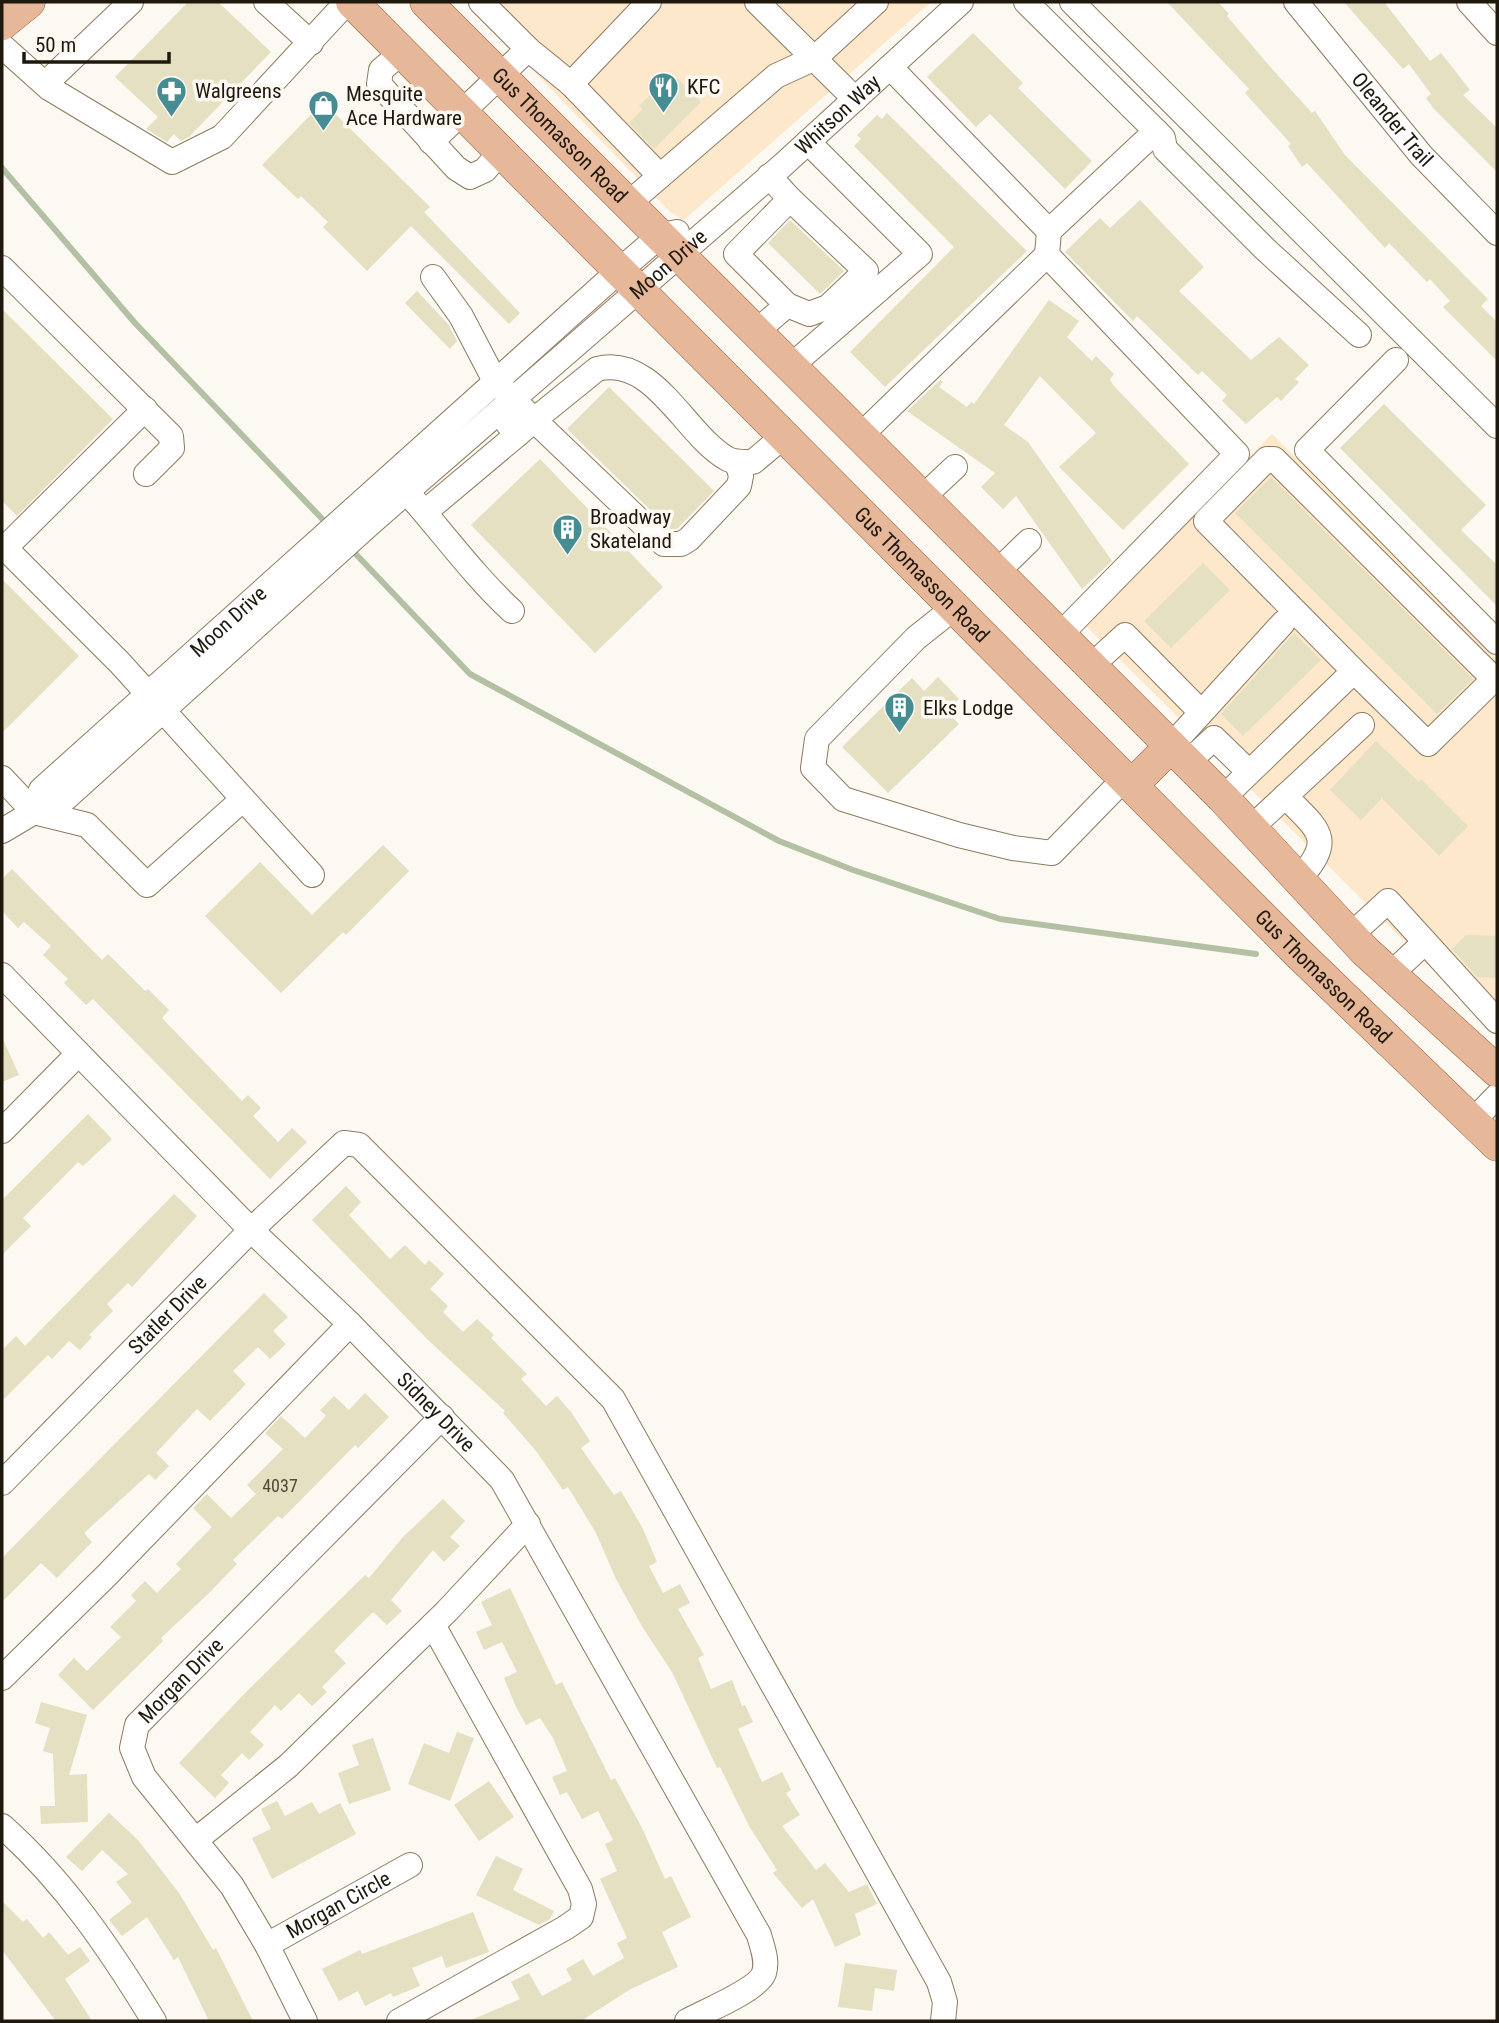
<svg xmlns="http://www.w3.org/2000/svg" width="1499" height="2023" viewBox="0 0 1499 2023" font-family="'Roboto Condensed',sans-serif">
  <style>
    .built { fill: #fde8cb }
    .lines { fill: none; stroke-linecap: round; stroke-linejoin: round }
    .stream { stroke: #b4c0a4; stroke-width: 6 }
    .building { fill: #e4e0c1 }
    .minor-casing { stroke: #8d7a5f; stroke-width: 26 }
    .major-casing { stroke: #97603c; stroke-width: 33 }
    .minor { stroke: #fff; stroke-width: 24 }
    .major { stroke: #e7b79a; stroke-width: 32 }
    .labels { text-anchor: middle; stroke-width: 7; stroke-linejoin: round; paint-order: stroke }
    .number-label { font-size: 18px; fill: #504a3a }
    .poi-label { font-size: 21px; fill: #1f180d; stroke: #fcf8f2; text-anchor: start }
    .street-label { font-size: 21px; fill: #1f180d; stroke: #fcf8f2 }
  </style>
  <rect width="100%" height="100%" fill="#fcf8f2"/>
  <g class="built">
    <polygon points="467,2 931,2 684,220 670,212"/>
    <polygon points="1272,434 1497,659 1497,1033 1085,625"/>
  </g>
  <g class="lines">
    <g class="stream">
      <polyline points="2,168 135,323 329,526"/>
      <polyline points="351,549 470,674 779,841 853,870 1000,919 1256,954"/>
    </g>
  </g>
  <g class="building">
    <polygon points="188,2 218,2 271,52 189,137 181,141 174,134 167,142 146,129 158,117 115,77"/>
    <polygon points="1167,2 1218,2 1229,14 1227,16 1266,62 1312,113 1315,111 1345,155 1488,299 1481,306 1497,322 1497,361 1443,307 1450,301 1430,279 1427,282 1389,243 1385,248 1307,163 1302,167 1288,146 1291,144 1245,93 1249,89"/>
    <polygon points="1344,2 1384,2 1430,61 1441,53 1470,90 1463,95 1497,128 1497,172 1434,109 1426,98 1431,94 1409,64 1403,69"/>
    <polygon points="973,33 1023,83 1018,88 1092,161 1065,189 990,114 976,127 927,77"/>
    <polygon points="677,78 701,102 654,149 629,123 643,109 639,106 656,89 661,94"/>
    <polygon points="323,102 430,207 424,212 520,313 509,324 411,226 367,271 323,227 328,222 301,196 298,199 262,165"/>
    <polygon points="887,113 1027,251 885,387 850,352 954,247 854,146 861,139 857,135 877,115 882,119"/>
    <polygon points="1140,200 1204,267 1179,291 1251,360 1279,337 1309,365 1295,379 1299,382 1281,401 1277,397 1246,424 1222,401 1227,395 1202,371 1198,375 1137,316 1133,321 1065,252 1100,218 1110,228"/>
    <polygon points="790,220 844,271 820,294 768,243"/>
    <polygon points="417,291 448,324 457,341 450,349 405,303"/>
    <polygon points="1049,300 1079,321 1067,337 1092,361 1096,356 1114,374 1110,379 1113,385 1189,464 1123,530 1059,467 1096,433 1040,376 1004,425 1028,442 1112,561 1082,589 1016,496 1003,509 981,487 995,473 907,411 940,380 943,382 939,387 967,407 971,402 974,404"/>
    <polygon points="2,309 113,419 17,516 2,501"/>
    <polygon points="609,387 714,491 677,529 670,529 567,429"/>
    <polygon points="1384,404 1486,505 1461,530 1497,565 1497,606 1340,448"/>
    <polygon points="540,459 663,587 595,653 471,525"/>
    <polygon points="1271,477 1473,679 1437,714 1235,513"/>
    <polygon points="1203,563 1230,590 1171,648 1144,621"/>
    <polygon points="2,579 79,656 2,733"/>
    <polygon points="1294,633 1321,660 1243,736 1221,714"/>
    <polygon points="938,677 959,699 946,711 959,724 888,793 842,747 912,678 924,691"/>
    <polygon points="1376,741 1419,782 1421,779 1468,826 1439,856 1382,798 1361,820 1330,790"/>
    <polygon points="383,845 409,871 346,935 343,932 281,993 205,916 260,862 312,915"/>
    <polygon points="12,869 102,960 108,954 145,991 148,989 169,1010 162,1018 242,1101 248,1095 261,1108 253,1116 278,1142 292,1128 307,1142 270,1179 93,999 86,1005 64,983 68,979 43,955 51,946 24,922 18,928 2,911 2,879"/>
    <polygon points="1466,935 1497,936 1497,978 1477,977 1452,949"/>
    <polygon points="2,1037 19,1075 2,1082"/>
    <polygon points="88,1114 112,1139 83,1166 78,1162 23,1218 31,1226 2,1255 2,1200"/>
    <polygon points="346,1186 361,1202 349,1215 390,1259 405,1245 425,1265 429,1260 444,1274 430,1289 448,1306 443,1312 463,1332 477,1319 494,1335 491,1338 527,1374 521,1379 546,1406 557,1396 571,1412 590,1441 581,1448 614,1495 621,1491 642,1527 657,1562 649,1566 663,1593 680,1584 690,1603 678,1609 704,1655 698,1658 711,1689 732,1680 742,1706 745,1705 753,1722 738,1729 762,1782 782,1772 791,1790 786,1793 800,1815 782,1826 816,1870 825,1863 849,1892 867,1884 877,1904 855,1914 861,1935 835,1947 813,1899 802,1908 773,1873 777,1870 749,1826 720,1767 717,1768 672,1672 643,1628 616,1579 596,1533 568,1487 563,1490 536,1451 503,1413 505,1411 427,1339 312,1220"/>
    <polygon points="174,1194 197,1216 132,1287 128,1283 107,1304 113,1311 89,1335 92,1337 80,1350 69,1341 52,1359 48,1355 2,1401 2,1350 16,1336 25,1346"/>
    <polygon points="264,1293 288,1317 273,1331 286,1344 270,1359 258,1347 233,1371 246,1384 210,1421 197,1409 156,1453 169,1466 155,1480 149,1474 84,1533 92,1542 57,1578 41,1563 2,1602 2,1558"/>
    <polygon points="365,1393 389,1417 358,1448 355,1445 282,1519 278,1516 233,1560 237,1564 208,1594 161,1638 163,1641 93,1710 58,1675 74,1658 87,1671 121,1637 110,1627 136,1601 131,1595 145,1581 157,1593 181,1569 176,1564 212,1527 193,1508 207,1494 231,1518 256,1494 247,1485 283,1449 265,1433 281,1416 305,1438 326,1416 320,1410 334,1396 349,1410"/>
    <polygon points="443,1499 465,1521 450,1537 460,1546 444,1562 433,1550 391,1600 402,1611 387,1625 373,1612 334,1651 346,1663 322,1687 327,1692 312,1706 299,1693 281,1711 275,1705 250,1732 264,1745 249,1760 242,1753 221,1775 229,1783 215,1798 179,1763 245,1693 365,1575 369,1578 403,1537"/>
    <polygon points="510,1588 556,1685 562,1682 611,1780 615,1778 642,1828 665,1879 671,1876 691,1917 662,1932 678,1967 629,1990 581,2021 469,2021 520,1999 511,1982 529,1973 542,1996 572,1980 566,1969 583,1959 593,1976 624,1958 617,1943 627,1938 600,1879 617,1871 605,1844 613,1840 598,1811 582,1819 567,1792 560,1795 552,1777 567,1771 553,1738 540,1718 526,1725 516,1707 504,1678 517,1672 502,1642 484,1650 476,1632 492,1625 481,1602"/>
    <polygon points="41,1702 87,1715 69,1775 87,1774 88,1822 41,1824 40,1806 55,1806 53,1754 43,1751 50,1728 35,1723"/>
    <polygon points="457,1732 474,1738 450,1801 408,1784 424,1743 449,1753"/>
    <polygon points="373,1738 391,1790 349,1804 338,1773 359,1765 352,1745"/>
    <polygon points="489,1781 514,1817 479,1841 454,1805"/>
    <polygon points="277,1801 285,1816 312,1802 319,1814 340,1803 356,1834 272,1879 252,1838 271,1829 261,1809"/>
    <polygon points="109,1813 138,1840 179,1893 213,1950 216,1948 253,2021 209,2021 178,1957 174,1960 147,1917 122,1936 109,1920 132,1902 116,1882 128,1874 102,1850 82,1871 66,1857"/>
    <polygon points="496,1856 523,1869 513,1890 554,1911 550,1919 539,1925 476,1895"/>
    <polygon points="2,1901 23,1922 27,1919 43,1938 49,1932 68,1955 80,1947 90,1961 65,1979 92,2021 56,2021 2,1950"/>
    <polygon points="473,1912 489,1952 446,1968 442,1956 412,1968 420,1986 393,1997 391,1993 365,2006 358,1991 339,2001 322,1969 360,1950 362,1954"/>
    <polygon points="845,1963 897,1970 894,1991 875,1988 872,2011 838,2007"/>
  </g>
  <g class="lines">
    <defs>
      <g id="minor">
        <polyline points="266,2 311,43"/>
        <polyline points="481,2 528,49"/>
        <polyline points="757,2 855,99"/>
        <polyline points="1026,2 1163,138 1165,149 1265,249 1359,335"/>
        <polyline points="1072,2 1497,426"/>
        <path id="s1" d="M1296 2 1421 155 1497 233"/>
        <polyline points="1469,2 1497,33"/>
        <polyline points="2,46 49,88 172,162 222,137 347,2"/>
        <polyline points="402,52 381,70 379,84 456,168 470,177 485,170 501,151"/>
        <polyline points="890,67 1049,231 1156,131"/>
        <polyline points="45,84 131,2"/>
        <polyline points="571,84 649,2"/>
        <polyline points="431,142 528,49 571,84 660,176"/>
        <polyline points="629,203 776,76 815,58 876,2"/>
        <polyline points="1049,231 1047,255 1237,454 1060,635"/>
        <polyline points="2,268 171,436 172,448 146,474"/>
        <path d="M433 277 461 316 495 381 534 420 597 369C653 354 685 434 726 458 734 463 744 462 753 462L784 436"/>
        <polyline points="787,305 809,314 828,307 866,271 790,199"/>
        <polyline points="757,331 787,305 736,254 790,199 769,176"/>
        <polyline points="1396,360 1307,450 1497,642"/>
        <polyline points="791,366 920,254 808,142"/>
        <polyline points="518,434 534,420 664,544 681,544 689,539 739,486 741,476 737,462"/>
        <polyline points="861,435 1047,255"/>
        <path d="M396 480C436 523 469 571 512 611"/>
        <polyline points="923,497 955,467"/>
        <polyline points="425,512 518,434 508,424"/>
        <polyline points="2,545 120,663 312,875"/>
        <polyline points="5,548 145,409"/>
        <polyline points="997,572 1029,541"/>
        <polyline points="955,607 916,638 817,739 813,768 843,799 959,835 1013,848 1052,853 1125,778"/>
        <polyline points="1091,666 1125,635 1201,712"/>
        <polyline points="1171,746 1283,623"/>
        <polyline points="1188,762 1214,738 1249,772"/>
        <polyline points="2,778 34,812 87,825 147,885 242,800"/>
        <path d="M1285 796C1318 830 1336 838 1299 879"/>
        <polyline points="1223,798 1354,671 1206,521 1267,459 1274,459 1494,679 1428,744 1354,671"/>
        <path id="s2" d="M34 812 41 790 620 270 661 235 677 232"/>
        <polyline points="1251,828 1362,725"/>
        <path id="s3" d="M2 831 34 812 56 807 374 520 784 164 961 2"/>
        <polyline points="1351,935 1388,901 1497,1021"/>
        <polyline points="1391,974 1425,942"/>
        <path id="s4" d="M2 975 251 1230 350 1324 502 1480 759 1935C762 1947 768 1960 764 1973 758 1990 705 2011 687 2021"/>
        <polyline points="1473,1121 1497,1096"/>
        <polyline points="2,1131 78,1054"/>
        <path id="s5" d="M2 1483 251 1230 344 1143 359 1145 613 1399 939 1982 945 2002 943 2021"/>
        <polyline points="2,1678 106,1576 350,1324"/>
        <path d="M2 1826C65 1882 110 1949 154 2021"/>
        <polyline points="197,1839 288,1766 447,1611 528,1524"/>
        <path id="s6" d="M267 1945 410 1865"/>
        <path id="s7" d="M305 2021 267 1945 232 1886 144 1777 132 1748 137 1725 442 1417"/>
        <polyline points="399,2021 565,1928 581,1917 584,1904 580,1889 433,1625"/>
      </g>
      <g id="major">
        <path id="s8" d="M352 2 1298 953 1497 1145"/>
        <path id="s9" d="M426 2 1223 798 1365 951 1497 1071"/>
        <polyline points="2,24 29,2"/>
        <polyline points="1132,785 1171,746"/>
      </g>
    </defs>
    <use href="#minor" class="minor-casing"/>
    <use href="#major" class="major-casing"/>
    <use href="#minor" class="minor"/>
    <use href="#major" class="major"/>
  </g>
  <defs>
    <symbol id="restaurant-pin" viewBox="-11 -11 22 30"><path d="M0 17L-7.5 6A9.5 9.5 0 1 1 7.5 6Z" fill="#458d92" stroke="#fcf8f2"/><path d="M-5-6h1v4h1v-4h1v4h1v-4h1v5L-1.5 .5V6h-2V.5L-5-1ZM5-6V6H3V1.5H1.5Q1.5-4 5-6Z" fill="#fff"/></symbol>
    <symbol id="pharmacy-pin" viewBox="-11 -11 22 30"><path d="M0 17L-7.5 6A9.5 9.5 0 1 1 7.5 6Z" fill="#458d92" stroke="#fcf8f2"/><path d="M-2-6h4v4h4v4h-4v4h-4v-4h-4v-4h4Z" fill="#fff"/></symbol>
    <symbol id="shop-pin" viewBox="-11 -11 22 30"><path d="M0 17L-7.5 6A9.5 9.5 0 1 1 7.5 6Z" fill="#458d92" stroke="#fcf8f2"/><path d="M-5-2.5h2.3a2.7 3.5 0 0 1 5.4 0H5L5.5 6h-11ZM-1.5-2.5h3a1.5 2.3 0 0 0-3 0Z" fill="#fff"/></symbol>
    <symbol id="building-pin" viewBox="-11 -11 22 30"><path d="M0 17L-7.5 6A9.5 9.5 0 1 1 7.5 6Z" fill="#458d92" stroke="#fcf8f2"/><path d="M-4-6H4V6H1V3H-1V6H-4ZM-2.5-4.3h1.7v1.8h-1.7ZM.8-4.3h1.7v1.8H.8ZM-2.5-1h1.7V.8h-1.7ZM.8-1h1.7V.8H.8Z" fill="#fff"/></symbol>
  </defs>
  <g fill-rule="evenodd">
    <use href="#restaurant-pin" x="646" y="70" width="35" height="47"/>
    <use href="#pharmacy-pin" x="154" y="74" width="35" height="47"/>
    <use href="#shop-pin" x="306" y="88" width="35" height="47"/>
    <use href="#building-pin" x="550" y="512" width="35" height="47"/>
    <use href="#building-pin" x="882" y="690" width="35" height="47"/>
  </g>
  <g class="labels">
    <g class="number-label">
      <text x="280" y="1492">4037</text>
    </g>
    <g class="poi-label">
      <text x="687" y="94">KFC</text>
      <text x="195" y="98">Walgreens</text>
      <text x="346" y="101">Mesquite<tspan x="346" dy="24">Ace Hardware</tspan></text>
      <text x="590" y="524">Broadway<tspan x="590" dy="24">Skateland</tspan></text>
      <text x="923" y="715">Elks Lodge</text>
    </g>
    <g class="street-label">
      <text dy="7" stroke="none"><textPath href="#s3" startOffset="1104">Whitson Way</textPath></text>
      <text dy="7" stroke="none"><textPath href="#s1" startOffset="152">Oleander Trail</textPath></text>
      <text dy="7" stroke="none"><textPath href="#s9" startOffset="189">Gus Thomasson Road</textPath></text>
      <text dy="7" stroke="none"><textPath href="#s3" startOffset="878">Moon Drive</textPath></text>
      <text dy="7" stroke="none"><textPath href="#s8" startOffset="808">Gus Thomasson Road</textPath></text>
      <text dy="7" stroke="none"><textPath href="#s2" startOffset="275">Moon Drive</textPath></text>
      <text dy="7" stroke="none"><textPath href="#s8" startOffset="1376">Gus Thomasson Road</textPath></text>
      <text dy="7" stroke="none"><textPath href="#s5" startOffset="236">Statler Drive</textPath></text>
      <text dy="7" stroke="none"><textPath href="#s4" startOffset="616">Sidney Drive</textPath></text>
      <text dy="7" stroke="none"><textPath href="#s7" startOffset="411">Morgan Drive</textPath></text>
      <text dy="7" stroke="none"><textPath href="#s6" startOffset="82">Morgan Circle</textPath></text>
    </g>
  </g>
  <rect width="1499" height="2023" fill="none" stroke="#1f180d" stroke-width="7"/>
  <path d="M24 52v10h145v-10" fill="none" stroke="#1f180d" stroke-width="3.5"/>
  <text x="35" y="52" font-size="21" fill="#1f180d" stroke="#fcf8f2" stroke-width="5" paint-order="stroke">50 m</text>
</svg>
